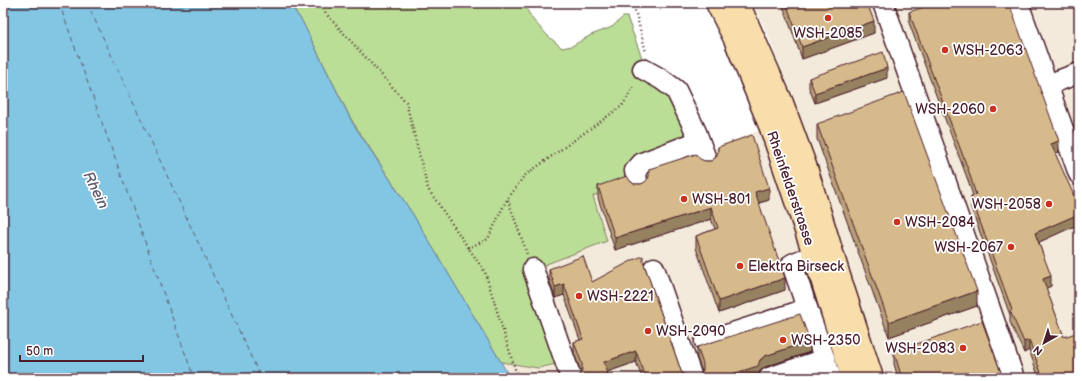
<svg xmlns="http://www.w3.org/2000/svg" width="1082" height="381" viewBox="0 0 1082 381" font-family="'Balsamiq Sans',sans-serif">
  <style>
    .built { fill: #f3eadc }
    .green { fill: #bbde97; stroke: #827e61 }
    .water { fill: #82c6e3; stroke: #6c8399 }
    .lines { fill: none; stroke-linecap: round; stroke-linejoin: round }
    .ferry { stroke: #5e596b; stroke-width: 1; stroke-dasharray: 5 4; stroke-linecap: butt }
    .minor-casing { stroke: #4a1f2b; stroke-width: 23 }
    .major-casing { stroke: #4a1f2b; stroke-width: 25 }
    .path { stroke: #4a1f2b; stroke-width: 2.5; stroke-dasharray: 1 3; stroke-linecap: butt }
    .minor { stroke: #fff; stroke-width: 20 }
    .major { stroke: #f8deab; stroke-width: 22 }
    .wall { fill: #b8a078; stroke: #4a1f2b }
    .shaded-wall { fill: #968261; stroke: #4a1f2b }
    .building { fill: #d6ba8b; stroke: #4a1f2b }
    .poi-dot { fill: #c8321e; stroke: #fff; stroke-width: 1.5 }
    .labels { text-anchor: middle; stroke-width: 3.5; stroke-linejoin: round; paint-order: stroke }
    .poi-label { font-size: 14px; fill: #4a1f2b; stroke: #fff; text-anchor: start }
    .street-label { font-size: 14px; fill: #4a1f2b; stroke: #fff }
    .water-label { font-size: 15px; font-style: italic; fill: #5e596b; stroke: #fff }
  </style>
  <rect width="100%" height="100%" fill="#fff"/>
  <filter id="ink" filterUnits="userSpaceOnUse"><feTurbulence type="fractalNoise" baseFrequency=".025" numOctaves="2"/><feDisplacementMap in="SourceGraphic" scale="8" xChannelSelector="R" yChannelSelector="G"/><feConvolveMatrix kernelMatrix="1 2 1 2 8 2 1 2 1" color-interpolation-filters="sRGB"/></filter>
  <g filter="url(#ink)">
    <polygon class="built" points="752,3 1079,3 1079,378 510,378 501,362 538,368 522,273 607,241 593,196 798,115 767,33"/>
    <polygon class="green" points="284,3 523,3 533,20 548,36 562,48 572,46 591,35 612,27 623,17 627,17 642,58 637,71 668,90 685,130 686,139 631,181 593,196 607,241 523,273 556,364 538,368 501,362 414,216 351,119 302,21 294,10"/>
    <polygon class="water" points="3,3 284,3 294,10 302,21 352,122 414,216 501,362 510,378 3,378"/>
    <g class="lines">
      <g class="ferry">
        <polyline points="59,3 194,378"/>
        <polyline points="87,3 261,378"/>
      </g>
      <defs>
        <g id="minor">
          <polyline points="883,3 925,122 1014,378"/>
          <polyline points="1018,3 1079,174"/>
          <polyline points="643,69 661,79 676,90 696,132 707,162"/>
          <polyline points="1047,85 1079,73"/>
          <polyline points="638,185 635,171 642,163 699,141"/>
          <polyline points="828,249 792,264 831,378"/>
          <polyline points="654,268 692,378"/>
          <polyline points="533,269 571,378"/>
          <polyline points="705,342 807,309"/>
          <polyline points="769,378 825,359"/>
        </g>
        <g id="major">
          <polyline points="717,3 735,39 771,128 814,254 853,378"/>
          <polyline points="738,3 782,103 806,168 839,276 872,378"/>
        </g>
      </defs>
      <use href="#minor" class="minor-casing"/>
      <use href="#major" class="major-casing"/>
      <g class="path">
        <polyline points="318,3 320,7 406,102 428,189 485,272 515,369 519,378"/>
        <polyline points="632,3 636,14 646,52"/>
        <polyline points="508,200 527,254"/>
        <polyline points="468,248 488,239 505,203 524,176 622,106 635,85"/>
      </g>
      <use href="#minor" class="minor"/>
      <use href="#major" class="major"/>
    </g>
    <g class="wall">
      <polygon points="782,3 867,3 874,33 802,59"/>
      <polygon points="909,12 1059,152 1055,153 1079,224 1039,242 1051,286 1046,288 1079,378 1039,378 1029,350 1024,353 1010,322 1010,315 971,208 971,197 973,196 969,183 909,23"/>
      <polygon points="809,78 887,78 815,103 809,88"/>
      <polygon points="1078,104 1079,104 1079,115 1078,111"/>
      <polygon points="817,124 977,306 889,337 817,139"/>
      <polygon points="718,147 769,200 759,203 785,290 719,313 696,248 696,236 715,229 711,219 615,250 598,198 598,186 630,181 634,184 641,184 705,161 711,161 716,157 718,153"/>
      <polygon points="643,261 681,371 685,376 689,378 642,378 636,362 607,372 609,378 577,378 577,377 580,374 581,372 574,353 574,342 580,340 564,295 555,298 549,279 549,269 592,282"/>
      <polygon points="697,347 810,352 765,367 760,371 758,377 700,375 702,372 697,358"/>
      <polygon points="894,352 1003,378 898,378 894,364"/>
    </g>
    <g class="shaded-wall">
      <polygon points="874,21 874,33 802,59 802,47"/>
      <polygon points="887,68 887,78 815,103 815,93"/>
      <polygon points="1059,141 1059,152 1051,155 1051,144"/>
      <polygon points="769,188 769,200 755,204 755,192"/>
      <polygon points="711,207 711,219 615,250 615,238"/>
      <polygon points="1079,214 1079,224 1035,244 1035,233"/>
      <polygon points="1051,276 1051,286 1043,290 1043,279"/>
      <polygon points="785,278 785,290 719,313 719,301"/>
      <polygon points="564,284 564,295 555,298 555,287"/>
      <polygon points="977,291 977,306 889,337 889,322"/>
      <polygon points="1029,340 1029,350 1024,353 1024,342"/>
      <polygon points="810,341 810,352 765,367 760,371 758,377 753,378 732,378 732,374 760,360 765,356"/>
      <polygon points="636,351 636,362 604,373 604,362"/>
    </g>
    <g class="building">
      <polygon points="786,3 867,3 874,21 802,47"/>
      <polygon points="935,3 1009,3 1059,141 1051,144 1079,207 1079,214 1035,233 1051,276 1043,279 1064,337 1079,332 1079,378 1043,378 1029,340 1024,342 1010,311 1012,310 971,197 976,195 969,172 909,12"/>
      <polygon points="883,52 887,68 815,93 809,78"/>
      <polygon points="904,92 977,291 889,322 817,124"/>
      <polygon points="752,135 769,188 755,192 785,278 719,301 696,236 718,228 711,207 615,238 598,186 627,176 630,181 634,184 641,184 645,182 649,177 649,169 696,154 700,159 705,161 711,161 716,157 718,152 718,147"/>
      <polygon points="583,256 592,282 633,260 643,256 643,261 681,371 685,376 689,378 646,378 636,351 604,362 609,378 578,378 577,377 580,374 582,370 582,364 574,342 583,339 564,284 555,287 549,269"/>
      <polygon points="800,314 810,341 765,356 760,360 758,366 732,374 733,378 696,378 700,375 703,370 703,364 697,347"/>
      <polygon points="982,321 1003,378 902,378 894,352"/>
    </g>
  </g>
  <g class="poi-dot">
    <circle cx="828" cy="18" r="4"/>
    <circle cx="945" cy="50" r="4"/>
    <circle cx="993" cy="109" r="4"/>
    <circle cx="684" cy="199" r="4"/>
    <circle cx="1049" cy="204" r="4"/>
    <circle cx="897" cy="222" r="4"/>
    <circle cx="1011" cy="247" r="4"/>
    <circle cx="740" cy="266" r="4"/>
    <circle cx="579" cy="296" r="4"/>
    <circle cx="648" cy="331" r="4"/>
    <circle cx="783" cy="340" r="4"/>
    <circle cx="963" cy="348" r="4"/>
  </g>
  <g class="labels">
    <g class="poi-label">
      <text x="828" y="38" text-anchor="middle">WSH-2085</text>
      <text x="953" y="55">WSH-2063</text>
      <text x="985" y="114" text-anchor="end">WSH-2060</text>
      <text x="692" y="204">WSH-801</text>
      <text x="1041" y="209" text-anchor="end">WSH-2058</text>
      <text x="905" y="227">WSH-2084</text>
      <text x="1003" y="252" text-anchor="end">WSH-2067</text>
      <text x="748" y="271">Elektra Birseck</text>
      <text x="587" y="301">WSH-2221</text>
      <text x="656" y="336">WSH-2090</text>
      <text x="791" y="345">WSH-2350</text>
      <text x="955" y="353" text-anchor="end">WSH-2083</text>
    </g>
    <g class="street-label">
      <text transform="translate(791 188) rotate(71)" y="5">Rheinfelderstrasse</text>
    </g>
    <g class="water-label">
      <text transform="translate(96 190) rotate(64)" y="5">Rhein</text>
    </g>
  </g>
  <rect width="1082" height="381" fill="none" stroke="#fff" stroke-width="16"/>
  <rect x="8" y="8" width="1066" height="365" fill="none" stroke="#4a1f2b" stroke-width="1.5" filter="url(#ink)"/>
  <g transform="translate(1044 343) rotate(219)" stroke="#ffffff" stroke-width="3" paint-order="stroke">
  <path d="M0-3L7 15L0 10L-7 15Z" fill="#4a1f2b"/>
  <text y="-6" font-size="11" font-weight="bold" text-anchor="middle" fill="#4a1f2b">N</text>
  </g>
  <path d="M20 355v6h123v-6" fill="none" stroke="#4a1f2b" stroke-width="2"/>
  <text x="26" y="355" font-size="12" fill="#4a1f2b" stroke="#ffffff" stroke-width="3" paint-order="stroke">50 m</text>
</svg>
